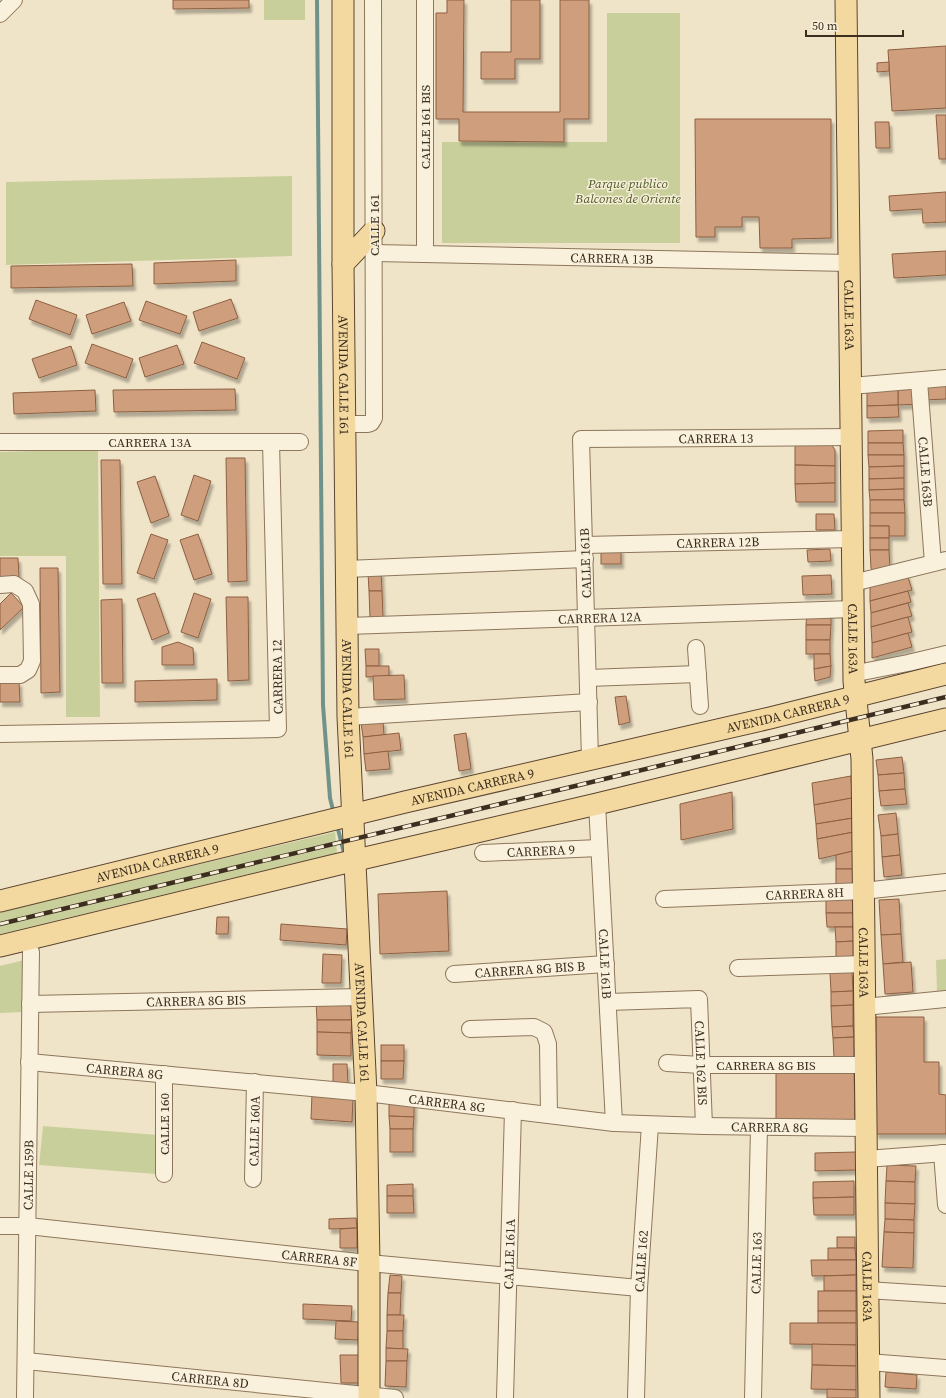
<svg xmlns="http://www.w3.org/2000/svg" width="946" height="1398" viewBox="0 0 946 1398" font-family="'Source Serif 4',serif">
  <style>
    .green { fill: #c9cf9b }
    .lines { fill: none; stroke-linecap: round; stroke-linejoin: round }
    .stream { stroke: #6f938a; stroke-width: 4 }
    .building { fill: #cf9f7d; stroke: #8d5f41; filter: url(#shadow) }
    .minor-casing { stroke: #8d765c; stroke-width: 18 }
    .major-casing { stroke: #5b4430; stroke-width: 23 }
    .minor { stroke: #faf1dc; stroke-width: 16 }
    .major { stroke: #f3d9a0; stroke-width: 21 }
    .rail-casing { stroke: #3d2e20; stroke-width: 4.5 }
    .rail { stroke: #f7eed8; stroke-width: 3; stroke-dasharray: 9; stroke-linecap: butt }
    .labels { text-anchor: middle; stroke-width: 3; stroke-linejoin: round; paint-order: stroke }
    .street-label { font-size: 13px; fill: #3d2e20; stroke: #f7eed8 }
    .park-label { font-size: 13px; font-style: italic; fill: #4d5a26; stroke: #f7eed8 }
  </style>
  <defs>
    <filter id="shadow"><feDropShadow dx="2.5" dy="4.5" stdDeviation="1" flood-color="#0004"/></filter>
  </defs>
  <rect width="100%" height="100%" fill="#f0e4c8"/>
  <g class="green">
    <rect x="264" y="0" width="41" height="20"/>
    <polygon points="607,13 680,13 680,243 442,243 442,142 607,142"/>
    <polygon points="292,176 292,256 6,265 6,182"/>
    <polygon points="98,449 100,717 66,717 66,556 0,556 0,452"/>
    <polygon points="335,832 337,853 0,934 0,912"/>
    <polygon points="946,959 946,993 937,994 936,960"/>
    <polygon points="24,960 23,1012 0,1013 0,966"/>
    <polygon points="43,1126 158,1135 156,1174 39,1165"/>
  </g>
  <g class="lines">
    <g class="stream">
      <polyline points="317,0 323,705 330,798 334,814"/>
      <polyline points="337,825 345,857"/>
    </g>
  </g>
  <g class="building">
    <polygon points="173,0 249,0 249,8 173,9"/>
    <polygon points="447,0 464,0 463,112 560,112 560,0 589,0 589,119 564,119 564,142 459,141 459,119 436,119 436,13 447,13"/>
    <polygon points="511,0 540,0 540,59 515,59 515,79 481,79 481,52 511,52"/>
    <polygon points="946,46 946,108 892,111 888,50"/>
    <polygon points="889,62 889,71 877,72 877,63"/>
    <polygon points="936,115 946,115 946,159 939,159"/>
    <polygon points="695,119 831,119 831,238 792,239 792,248 760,248 759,217 742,217 742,227 715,227 715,237 696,237"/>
    <polygon points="875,122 889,122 890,148 876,148"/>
    <polygon points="946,192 946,222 923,223 922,209 890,211 889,196"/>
    <polygon points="946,251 946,275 894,278 892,254"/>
    <polygon points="236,260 236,281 154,284 154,263"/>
    <polygon points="132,264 133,286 11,288 11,266"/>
    <polygon points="231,299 238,318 199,331 193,312"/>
    <polygon points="36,300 77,315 70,335 29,319"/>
    <polygon points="146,301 187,316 180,334 139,320"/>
    <polygon points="124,302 131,321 92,334 86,315"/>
    <polygon points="202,342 245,358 237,379 194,363"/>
    <polygon points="92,344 133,359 126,378 85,363"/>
    <polygon points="177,345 184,364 145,377 139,358"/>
    <polygon points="71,346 77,365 39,378 32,359"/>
    <polygon points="946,384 946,399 924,400 923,385"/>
    <polygon points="235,389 236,410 114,412 113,390"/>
    <polygon points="919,389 920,404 898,405 898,390"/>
    <polygon points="95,390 96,411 14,414 13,393"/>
    <polygon points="898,390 898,405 867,406 867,391"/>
    <polygon points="898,405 899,417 867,418 867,406"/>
    <polygon points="903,430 903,443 868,443 868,431"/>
    <polygon points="868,443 903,443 904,455 868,455"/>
    <polygon points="795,444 831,444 835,450 835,466 795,465"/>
    <polygon points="868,455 904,455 904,466 869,467"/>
    <polygon points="226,458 245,458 247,581 228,582"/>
    <polygon points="101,460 120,460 122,584 103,584"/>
    <polygon points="795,465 835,466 835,483 795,484"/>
    <polygon points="904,466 904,478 869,479 869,467"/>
    <polygon points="194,475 211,481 198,521 181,515"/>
    <polygon points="155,476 169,516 151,523 137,482"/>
    <polygon points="904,478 904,489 869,490 869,479"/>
    <polygon points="835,483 835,502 796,502 795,484"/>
    <polygon points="904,489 904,500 870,500 869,490"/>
    <polygon points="870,500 904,500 905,513 870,513"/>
    <polygon points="870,513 905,513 905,536 889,536 889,526 870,526"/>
    <polygon points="816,514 834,514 835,530 816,530"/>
    <rect x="870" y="526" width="19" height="12"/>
    <polygon points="151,534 168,540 154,579 137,573"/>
    <polygon points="198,534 212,574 194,580 180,540"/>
    <rect x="870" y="538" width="19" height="12"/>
    <rect x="601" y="549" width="20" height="15"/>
    <polygon points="830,549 831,561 808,562 807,550"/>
    <polygon points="870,550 889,550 890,570 874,573 871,568"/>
    <polygon points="0,558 18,558 19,577 0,578"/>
    <polygon points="40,568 58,568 60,692 41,693"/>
    <polygon points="381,572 382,591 369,591 368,573"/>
    <polygon points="907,574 912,590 870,601 870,584"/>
    <polygon points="831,575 832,594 803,595 802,576"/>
    <polygon points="369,591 382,591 383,617 370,618"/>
    <polygon points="908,591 911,602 871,613 870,601"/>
    <polygon points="11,593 24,607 0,630 0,604"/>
    <polygon points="155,593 169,633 152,640 137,599"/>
    <polygon points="194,593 211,599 198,638 181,632"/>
    <polygon points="226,597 248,597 249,680 228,681"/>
    <polygon points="122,599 123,683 102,683 101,600"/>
    <polygon points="908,603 912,616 871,627 871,613"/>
    <polygon points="807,611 831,611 831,625 806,625"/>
    <polygon points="908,617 912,632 872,643 871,627"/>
    <polygon points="806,625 831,625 830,640 806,640"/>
    <polygon points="908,633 912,647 872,658 872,643"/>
    <rect x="806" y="640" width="24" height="14"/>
    <polygon points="178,642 193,648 194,665 162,665 162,647"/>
    <polygon points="365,649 379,649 379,666 366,666"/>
    <polygon points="814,654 830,654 831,666 814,669"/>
    <polygon points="366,666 389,666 389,676 366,677"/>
    <polygon points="831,666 830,677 815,681 814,669"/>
    <polygon points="404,675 405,699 374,700 373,676"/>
    <polygon points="217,679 217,700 135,702 135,681"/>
    <polygon points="19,682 20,702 0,702 0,683"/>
    <polygon points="626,696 630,722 619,725 615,697"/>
    <polygon points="383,721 384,735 363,737 361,723"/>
    <polygon points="399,733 401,750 364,754 363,737"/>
    <polygon points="466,733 471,769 459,771 454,735"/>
    <polygon points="388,751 390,769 366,771 364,754"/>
    <polygon points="902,757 904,773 878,775 876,760"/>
    <polygon points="904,773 905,789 879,791 878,775"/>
    <polygon points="851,776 852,798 814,805 812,783"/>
    <polygon points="905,789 907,804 881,806 879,791"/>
    <polygon points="732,792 733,829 681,840 680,804"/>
    <polygon points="852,798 853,818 816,824 814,805"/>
    <polygon points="896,813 898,834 881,836 878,815"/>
    <polygon points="853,818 854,832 817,839 816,824"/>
    <polygon points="854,832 853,851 819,859 817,839"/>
    <polygon points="898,834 900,855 882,857 881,836"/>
    <polygon points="853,851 853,869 836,869 836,855"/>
    <polygon points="900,855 902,875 884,877 882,857"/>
    <rect x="836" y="869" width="17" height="17"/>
    <polygon points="447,891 449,951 380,954 378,894"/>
    <polygon points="826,896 849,896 853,902 854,913 826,913"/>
    <polygon points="899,899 901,934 881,935 879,900"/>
    <polygon points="826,913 854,913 853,927 827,927"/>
    <polygon points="217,917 229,917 228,934 216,934"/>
    <polygon points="281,924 347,929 346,945 280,940"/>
    <polygon points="835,927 853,927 854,941 836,942"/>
    <polygon points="901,934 903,962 883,964 881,935"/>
    <polygon points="854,941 854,960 836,960 836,942"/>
    <polygon points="323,954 342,955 341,983 322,983"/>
    <polygon points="911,962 913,992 885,994 883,964"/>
    <polygon points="852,972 853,991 831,992 830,973"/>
    <polygon points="853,991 853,1005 831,1006 831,992"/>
    <polygon points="352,1001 352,1020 317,1020 316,1002"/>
    <polygon points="853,1005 853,1026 832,1027 831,1006"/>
    <polygon points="876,1017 924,1017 924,1062 939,1062 939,1094 946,1095 946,1134 876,1134"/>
    <polygon points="317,1020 352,1020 351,1033 317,1032"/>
    <polygon points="853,1026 854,1037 833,1038 832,1027"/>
    <polygon points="317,1032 351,1033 351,1056 317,1055"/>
    <polygon points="854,1037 854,1058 834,1058 833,1038"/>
    <rect x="381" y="1045" width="23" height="16"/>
    <polygon points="381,1061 404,1061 403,1079 381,1079"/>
    <polygon points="333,1064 347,1064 348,1084 333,1084"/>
    <polygon points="854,1068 855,1120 776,1121 776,1069"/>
    <polygon points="312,1094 353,1097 352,1122 311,1119"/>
    <polygon points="389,1101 414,1102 414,1117 389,1116"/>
    <polygon points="389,1116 414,1117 413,1129 390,1129"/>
    <rect x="390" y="1129" width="23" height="23"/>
    <polygon points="856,1152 856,1170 815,1171 815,1153"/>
    <polygon points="887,1165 916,1166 915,1182 886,1181"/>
    <polygon points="854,1181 854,1197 813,1198 813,1182"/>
    <polygon points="886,1181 915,1182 915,1204 885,1203"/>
    <polygon points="413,1184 413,1196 387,1196 387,1185"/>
    <polygon points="387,1196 413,1196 414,1213 387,1213"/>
    <polygon points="854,1197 854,1215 814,1215 813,1198"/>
    <polygon points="885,1203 915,1204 914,1220 885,1219"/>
    <polygon points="356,1218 357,1228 329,1229 329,1219"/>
    <polygon points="885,1219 914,1220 914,1233 884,1232"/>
    <polygon points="357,1228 357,1248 340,1248 340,1229"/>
    <polygon points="884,1232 914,1233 913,1268 882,1267"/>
    <rect x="837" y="1237" width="18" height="11"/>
    <polygon points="828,1248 855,1248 856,1260 828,1260"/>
    <polygon points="811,1260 856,1260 856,1275 812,1276"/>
    <polygon points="390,1275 402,1276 401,1293 388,1293"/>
    <polygon points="856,1275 856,1291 824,1291 824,1276"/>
    <rect x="818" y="1291" width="38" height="20"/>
    <polygon points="388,1293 401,1293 400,1315 387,1315"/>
    <polygon points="303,1304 352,1306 351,1321 303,1319"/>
    <rect x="818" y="1311" width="38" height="12"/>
    <polygon points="387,1315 404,1315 403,1331 387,1331"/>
    <polygon points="336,1321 359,1322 358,1340 335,1339"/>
    <polygon points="790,1323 856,1323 856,1345 790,1344"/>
    <polygon points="387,1331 403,1331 403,1349 386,1348"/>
    <polygon points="812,1344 856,1345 856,1366 812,1365"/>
    <polygon points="386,1348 408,1349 407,1361 386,1361"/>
    <polygon points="340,1355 359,1355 359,1383 341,1383"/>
    <polygon points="386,1361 407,1361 406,1387 385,1386"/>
    <polygon points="812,1365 856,1366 856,1390 811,1389"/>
    <polygon points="886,1372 917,1375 916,1389 885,1387"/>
    <polygon points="827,1389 856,1390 856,1398 827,1398"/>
  </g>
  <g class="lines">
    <defs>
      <g id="minor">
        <polyline points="0,14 14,0"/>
        <path id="s1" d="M374 253 849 263"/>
        <polyline points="425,254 425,0"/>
        <path id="s2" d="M919 381 933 563"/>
        <polyline points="851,386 946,378"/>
        <polyline points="344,424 368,424 371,423 374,418 373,0"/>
        <path id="s3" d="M0 442H300"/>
        <path id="s4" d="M584 545 852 539"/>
        <polyline points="346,569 585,559"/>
        <polyline points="853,583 946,560"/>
        <polyline points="0,585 14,584 25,591 31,604 32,661 28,670 20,675 0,675"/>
        <path id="s5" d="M347 626 853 609"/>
        <polyline points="696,648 700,706"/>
        <polyline points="854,668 862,672 908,663 946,654"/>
        <polyline points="588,678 698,674"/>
        <polyline points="348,717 589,702"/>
        <polyline points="0,734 278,729 271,442"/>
        <path id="s6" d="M590 759 581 439 851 437"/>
        <path id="s7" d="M597 804 614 1123"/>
        <path id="s8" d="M483 853 599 848"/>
        <path id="s9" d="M664 899 863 891 946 882"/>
        <polyline points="738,968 864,964"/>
        <path id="s10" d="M454 974 606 964"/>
        <path id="s11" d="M608 1002 699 999 704 1126"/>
        <path id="s12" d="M30 1004 361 997"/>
        <polyline points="864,1007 946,999"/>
        <polyline points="470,1029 534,1027 544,1032 548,1044 549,1115"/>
        <path id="s13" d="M29 1062 366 1093 614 1123 704 1126 866 1128"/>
        <path id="s14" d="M667 1063 701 1065H865"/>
        <polyline points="942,1153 946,1205"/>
        <polyline points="866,1159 946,1153"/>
        <polyline points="164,1174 164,1074"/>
        <path id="s15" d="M253 1179 255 1082"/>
        <path id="s16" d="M0 1226H28L358 1262 639 1288"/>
        <polyline points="867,1290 946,1295"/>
        <path id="s17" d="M26 1361 395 1398"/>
        <polyline points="868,1362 946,1368"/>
        <path id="s18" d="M25 1398 31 952"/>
        <path id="s19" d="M505 1398 513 1110"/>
        <path id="s20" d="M636 1398 639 1288 650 1125"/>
        <path id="s21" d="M753 1398 759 1127"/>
      </g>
      <g id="major">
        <path id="s22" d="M343 0V264L348 717 366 1093 369 1263V1398"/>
        <path id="s23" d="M846 0 854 681 862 759 869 1398"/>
        <polyline points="343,264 374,231"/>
        <path id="s24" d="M0 901 405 802 770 718 946 674"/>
        <polyline points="0,946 335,865 597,804 946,719"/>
      </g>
    </defs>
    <use href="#minor" class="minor-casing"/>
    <use href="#major" class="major-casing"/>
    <use href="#minor" class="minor"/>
    <use href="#major" class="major"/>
    <defs>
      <polyline id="rail" points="0,924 946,697"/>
    </defs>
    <use href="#rail" class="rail-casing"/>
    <use href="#rail" class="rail"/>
  </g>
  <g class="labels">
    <g class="street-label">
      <text transform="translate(425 127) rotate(-90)" y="5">CALLE 161 BIS</text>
      <text transform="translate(374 225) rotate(-90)" y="5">CALLE 161</text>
      <text dy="5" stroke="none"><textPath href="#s1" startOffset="238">CARRERA 13B</textPath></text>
      <text dy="5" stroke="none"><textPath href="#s23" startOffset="315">CALLE 163A</textPath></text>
      <text dy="5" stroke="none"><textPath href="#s22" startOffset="375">AVENIDA CALLE 161</textPath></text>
      <text dy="5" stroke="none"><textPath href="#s6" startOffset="455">CARRERA 13</textPath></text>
      <text dy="5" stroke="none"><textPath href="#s3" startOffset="150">CARRERA 13A</textPath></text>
      <text dy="5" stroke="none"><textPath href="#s2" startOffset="91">CALLE 163B</textPath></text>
      <text dy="5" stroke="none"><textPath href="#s4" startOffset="134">CARRERA 12B</textPath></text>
      <text transform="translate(585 563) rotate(-92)" y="5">CALLE 161B</text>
      <text dy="5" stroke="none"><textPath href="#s5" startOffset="253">CARRERA 12A</textPath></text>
      <text dy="5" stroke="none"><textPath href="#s23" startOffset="639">CALLE 163A</textPath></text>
      <text transform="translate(277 677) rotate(-91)" y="5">CARRERA 12</text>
      <text dy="5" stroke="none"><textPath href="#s22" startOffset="699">AVENIDA CALLE 161</textPath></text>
      <text dy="5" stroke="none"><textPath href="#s24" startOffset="810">AVENIDA CARRERA 9</textPath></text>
      <text dy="5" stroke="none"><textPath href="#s24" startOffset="486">AVENIDA CARRERA 9</textPath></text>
      <text dy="5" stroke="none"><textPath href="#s8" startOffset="58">CARRERA 9</textPath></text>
      <text dy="5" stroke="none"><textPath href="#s24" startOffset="162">AVENIDA CARRERA 9</textPath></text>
      <text dy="5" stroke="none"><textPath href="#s9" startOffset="141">CARRERA 8H</textPath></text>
      <text dy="5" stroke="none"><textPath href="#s7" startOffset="160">CALLE 161B</textPath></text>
      <text dy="5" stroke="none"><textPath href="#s23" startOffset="963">CALLE 163A</textPath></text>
      <text dy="5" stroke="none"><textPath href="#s10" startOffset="76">CARRERA 8G BIS B</textPath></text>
      <text dy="5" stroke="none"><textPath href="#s12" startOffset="166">CARRERA 8G BIS</textPath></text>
      <text dy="5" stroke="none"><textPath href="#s22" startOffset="1023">AVENIDA CALLE 161</textPath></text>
      <text dy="5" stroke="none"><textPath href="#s11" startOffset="155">CALLE 162 BIS</textPath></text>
      <text dy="5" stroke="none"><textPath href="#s14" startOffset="99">CARRERA 8G BIS</textPath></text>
      <text dy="5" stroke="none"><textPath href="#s13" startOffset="96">CARRERA 8G</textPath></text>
      <text dy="5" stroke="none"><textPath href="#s13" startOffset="420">CARRERA 8G</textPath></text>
      <text transform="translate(164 1124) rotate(-90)" y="5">CALLE 160</text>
      <text dy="5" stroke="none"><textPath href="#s13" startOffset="744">CARRERA 8G</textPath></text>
      <text dy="5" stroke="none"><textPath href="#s15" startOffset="48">CALLE 160A</textPath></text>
      <text dy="5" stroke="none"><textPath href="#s18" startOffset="223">CALLE 159B</textPath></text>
      <text dy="5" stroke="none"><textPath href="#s19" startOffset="144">CALLE 161A</textPath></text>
      <text dy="5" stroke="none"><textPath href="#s16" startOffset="321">CARRERA 8F</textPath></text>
      <text dy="5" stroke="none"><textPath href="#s20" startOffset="137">CALLE 162</textPath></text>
      <text dy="5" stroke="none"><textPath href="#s21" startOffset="135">CALLE 163</textPath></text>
      <text dy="5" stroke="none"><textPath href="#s23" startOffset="1287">CALLE 163A</textPath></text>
      <text dy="5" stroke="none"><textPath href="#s17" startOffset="185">CARRERA 8D</textPath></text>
    </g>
    <g class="park-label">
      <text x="628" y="188">Parque publico<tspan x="628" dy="15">Balcones de Oriente</tspan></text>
    </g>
  </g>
  <path d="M806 30v6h97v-6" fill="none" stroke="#3d2e20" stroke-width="2"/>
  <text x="812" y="30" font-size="12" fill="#3d2e20" stroke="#f7eed8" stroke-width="3" paint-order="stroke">50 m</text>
</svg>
